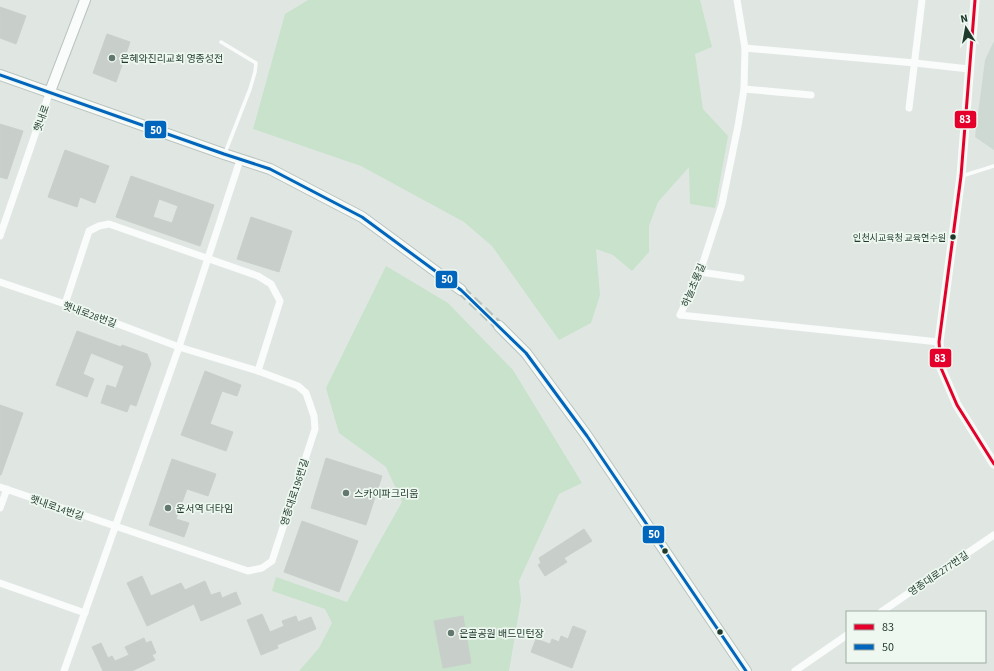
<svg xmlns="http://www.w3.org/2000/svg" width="994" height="671" viewBox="0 0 994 671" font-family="'Source Sans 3','Noto Sans KR',sans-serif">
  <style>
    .built { fill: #cdd9d2 }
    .green { fill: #c8e2cb }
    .building { fill: #c8ceca; stroke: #c9d0cc; fill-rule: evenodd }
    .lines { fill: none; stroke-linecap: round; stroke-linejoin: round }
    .secondary-tunnel { stroke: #b9c4bf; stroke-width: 10; stroke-dasharray: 10 5; stroke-linecap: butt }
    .secondary-casing { stroke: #b9c4be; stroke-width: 12 }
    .service { stroke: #fafbfb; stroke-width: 3.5 }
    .minor { stroke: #fafbfb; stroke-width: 7 }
    .tertiary { stroke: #fafbfb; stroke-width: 9 }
    .secondary { stroke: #fafbfb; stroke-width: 10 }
    .bus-1-casing { stroke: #eef7f0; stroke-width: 6 }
    .bus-2-casing { stroke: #eef7f0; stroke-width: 6 }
    .bus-1 { stroke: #e4002b; stroke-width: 3 }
    .bus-2 { stroke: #0065bd; stroke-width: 3 }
    .poi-dot { fill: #62776d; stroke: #eef7f0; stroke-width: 1.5 }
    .bus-dot { fill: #1e3a2d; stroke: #eef7f0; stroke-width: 1.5 }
    .labels { text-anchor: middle; stroke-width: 3.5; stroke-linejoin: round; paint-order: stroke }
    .bus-label { font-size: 9px; fill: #1e3a2d; stroke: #eef7f0; text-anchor: end }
    .poi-label { font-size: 10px; fill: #1e3a2d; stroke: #eef7f0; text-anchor: start }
    .street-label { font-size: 10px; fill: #1e3a2d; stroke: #eef7f0 }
    .line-badge { stroke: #eef7f0; stroke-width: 1.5 }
    .badge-label { font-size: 11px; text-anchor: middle; font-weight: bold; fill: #fff }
  </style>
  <rect width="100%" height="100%" fill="#e0e7e3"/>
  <polygon class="built" points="994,41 994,150 975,137 985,60"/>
  <g class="green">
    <polygon points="308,0 700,0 712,47 695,54 703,109 728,136 715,208 690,204 689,167 658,202 649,226 649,252 632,271 613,255 596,249 600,295 591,323 559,340 492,246 464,222 361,166 253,129 285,14"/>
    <polygon points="386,266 448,303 513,370 582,483 559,494 519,581 521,600 509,671 299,671 319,648 332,623 325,609 272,591 276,577 347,602 376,548 402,502 386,467 339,433 326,388"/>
  </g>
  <g class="building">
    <polygon points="0,7 26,16 16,44 0,38"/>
    <polygon points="107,34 130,42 116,82 93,73"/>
    <polygon points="0,124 23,131 7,179 0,177"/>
    <polygon points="65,150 109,166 95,203 80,197 77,207 48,197"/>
    <path d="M131 176 214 205 200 246 116 217ZM159 199 178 206 172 223 153 217Z"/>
    <polygon points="251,217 292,231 279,272 237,259"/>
    <polygon points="77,331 121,347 122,345 147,354 151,364 136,406 130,404 127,412 101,403 107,385 116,388 124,366 91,353 83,374 94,379 87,397 56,385"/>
    <polygon points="205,371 241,385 237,396 222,391 210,424 233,432 226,451 181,435"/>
    <polygon points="0,405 23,413 1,475 0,475"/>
    <polygon points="326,458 382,476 366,525 311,508"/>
    <polygon points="172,459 216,474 208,496 187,489 176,519 189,523 184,537 149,525"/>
    <polygon points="302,521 358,541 339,592 284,572"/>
    <polygon points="584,529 592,541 564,558 567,562 545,576 538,565 541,563 539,558"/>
    <polygon points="142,576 151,596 181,583 185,590 205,581 211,595 220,592 222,598 236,592 241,604 201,621 194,604 147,626 127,583"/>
    <polygon points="262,614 270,632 284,626 282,621 296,616 298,622 311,617 316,629 277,645 278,648 261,655 247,620"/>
    <polygon points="463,616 471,663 443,668 434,621"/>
    <polygon points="573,626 586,631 572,668 531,652 536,639 550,644 552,639 559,642 561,636 568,639"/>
    <polygon points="144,638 146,643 151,641 156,653 152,655 155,660 132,671 103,671 92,647 101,643 108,658 112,656 115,661 129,655 125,647"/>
  </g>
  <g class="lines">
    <polyline class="secondary-tunnel" points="461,290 499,326"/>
    <defs>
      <g id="secondary">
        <polyline points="0,75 224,154 270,169 362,217 461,290"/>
        <polyline points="49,94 85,0"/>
        <polyline points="499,326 526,353 587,436 746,671"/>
      </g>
    </defs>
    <use href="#secondary" class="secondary-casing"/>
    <g class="service">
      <polyline points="221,42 256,63 255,72 250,89 225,153"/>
      <polyline points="962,176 994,166"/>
    </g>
    <g class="minor">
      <polyline points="737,0 745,48 744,89 738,126 722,204 700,272 680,315 939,342"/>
      <polyline points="745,48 915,63 969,69"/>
      <polyline points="744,89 811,95"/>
      <polyline points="909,108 922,0"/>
      <polyline points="0,236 49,94"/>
      <polyline points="700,272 741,278"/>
      <polyline points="0,282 65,304 179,347 258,371 298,386 306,393 314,416 315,429 272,561 262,568 248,571 0,487"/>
      <polyline points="65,304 89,231 99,226 109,224 258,276 271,284 280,301 258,371"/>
      <polyline points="0,508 7,489"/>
      <polyline points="0,583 85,613"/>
      <polyline points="881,612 994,535"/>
      <polyline points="64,671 179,347 240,160"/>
      <polyline points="795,671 847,635"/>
    </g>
    <polyline class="tertiary" points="975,0 961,176 939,342 941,368 957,405 994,464"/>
    <use href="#secondary" class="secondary"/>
    <defs>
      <polyline id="bus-1" points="975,0 961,176 939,342 941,368 957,405 994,464"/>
      <polyline id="bus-2" points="0,75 224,154 270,169 362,217 461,290 526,353 587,436 746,671"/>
    </defs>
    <use href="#bus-1" class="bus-1-casing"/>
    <use href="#bus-2" class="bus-2-casing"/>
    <use href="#bus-1" class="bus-1"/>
    <use href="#bus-2" class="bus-2"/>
  </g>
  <g class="poi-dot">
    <circle cx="112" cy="58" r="4"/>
    <circle cx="346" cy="493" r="4"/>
    <circle cx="168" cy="508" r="4"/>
    <circle cx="451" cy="633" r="4"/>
  </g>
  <g class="bus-dot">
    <circle cx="953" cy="237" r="3.5"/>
    <circle cx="665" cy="551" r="3.5"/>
    <circle cx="720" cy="632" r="3.5"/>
  </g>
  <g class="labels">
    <g class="bus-label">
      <text x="946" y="241">인천시교육청 교육연수원</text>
    </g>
    <g class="poi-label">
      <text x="120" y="62">은혜와진리교회 영종성전</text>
      <text x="354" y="497">스카이파크리움</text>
      <text x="176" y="512">운서역 더타임</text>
      <text x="459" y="637">은골공원 배드민턴장</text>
    </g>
    <g class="street-label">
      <text transform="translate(41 118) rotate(-71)" y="4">햇내로</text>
      <text transform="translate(693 285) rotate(-67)" y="4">하늘초롱길</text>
      <text transform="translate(90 314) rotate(20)" y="4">햇내로28번길</text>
      <text transform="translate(294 492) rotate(-72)" y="4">영종대로196번길</text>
      <text transform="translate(57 507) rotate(19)" y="4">햇내로14번길</text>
      <text transform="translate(938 573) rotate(-34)" y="4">영종대로277번길</text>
    </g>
  </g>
  <g class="line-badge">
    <rect x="954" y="110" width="23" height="19" rx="4" fill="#e4002b"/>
    <rect x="144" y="120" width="23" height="19" rx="4" fill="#0065bd"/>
    <rect x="435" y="270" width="23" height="19" rx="4" fill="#0065bd"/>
    <rect x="929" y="348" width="23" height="20" rx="4" fill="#e4002b"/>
    <rect x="642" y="525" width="23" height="19" rx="4" fill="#0065bd"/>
  </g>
  <g class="badge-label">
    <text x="965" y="123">83</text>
    <text x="156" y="134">50</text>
    <text x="447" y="283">50</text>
    <text x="940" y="362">83</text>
    <text x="654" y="538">50</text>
  </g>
  <rect x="846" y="611" width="140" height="52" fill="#eef7f0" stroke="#9baba2"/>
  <rect x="854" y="624" width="20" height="6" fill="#e4002b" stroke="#9baba2"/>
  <text x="882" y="631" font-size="12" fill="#1e3a2d">83</text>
  <rect x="854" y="644" width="20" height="6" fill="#0065bd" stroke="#9baba2"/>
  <text x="882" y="651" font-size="12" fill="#1e3a2d">50</text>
  <g transform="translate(966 28) rotate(349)" stroke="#eef7f0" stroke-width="3" paint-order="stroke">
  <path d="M0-3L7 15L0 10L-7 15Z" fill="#1e3a2d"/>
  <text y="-6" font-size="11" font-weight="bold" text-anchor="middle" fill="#1e3a2d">N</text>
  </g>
</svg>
